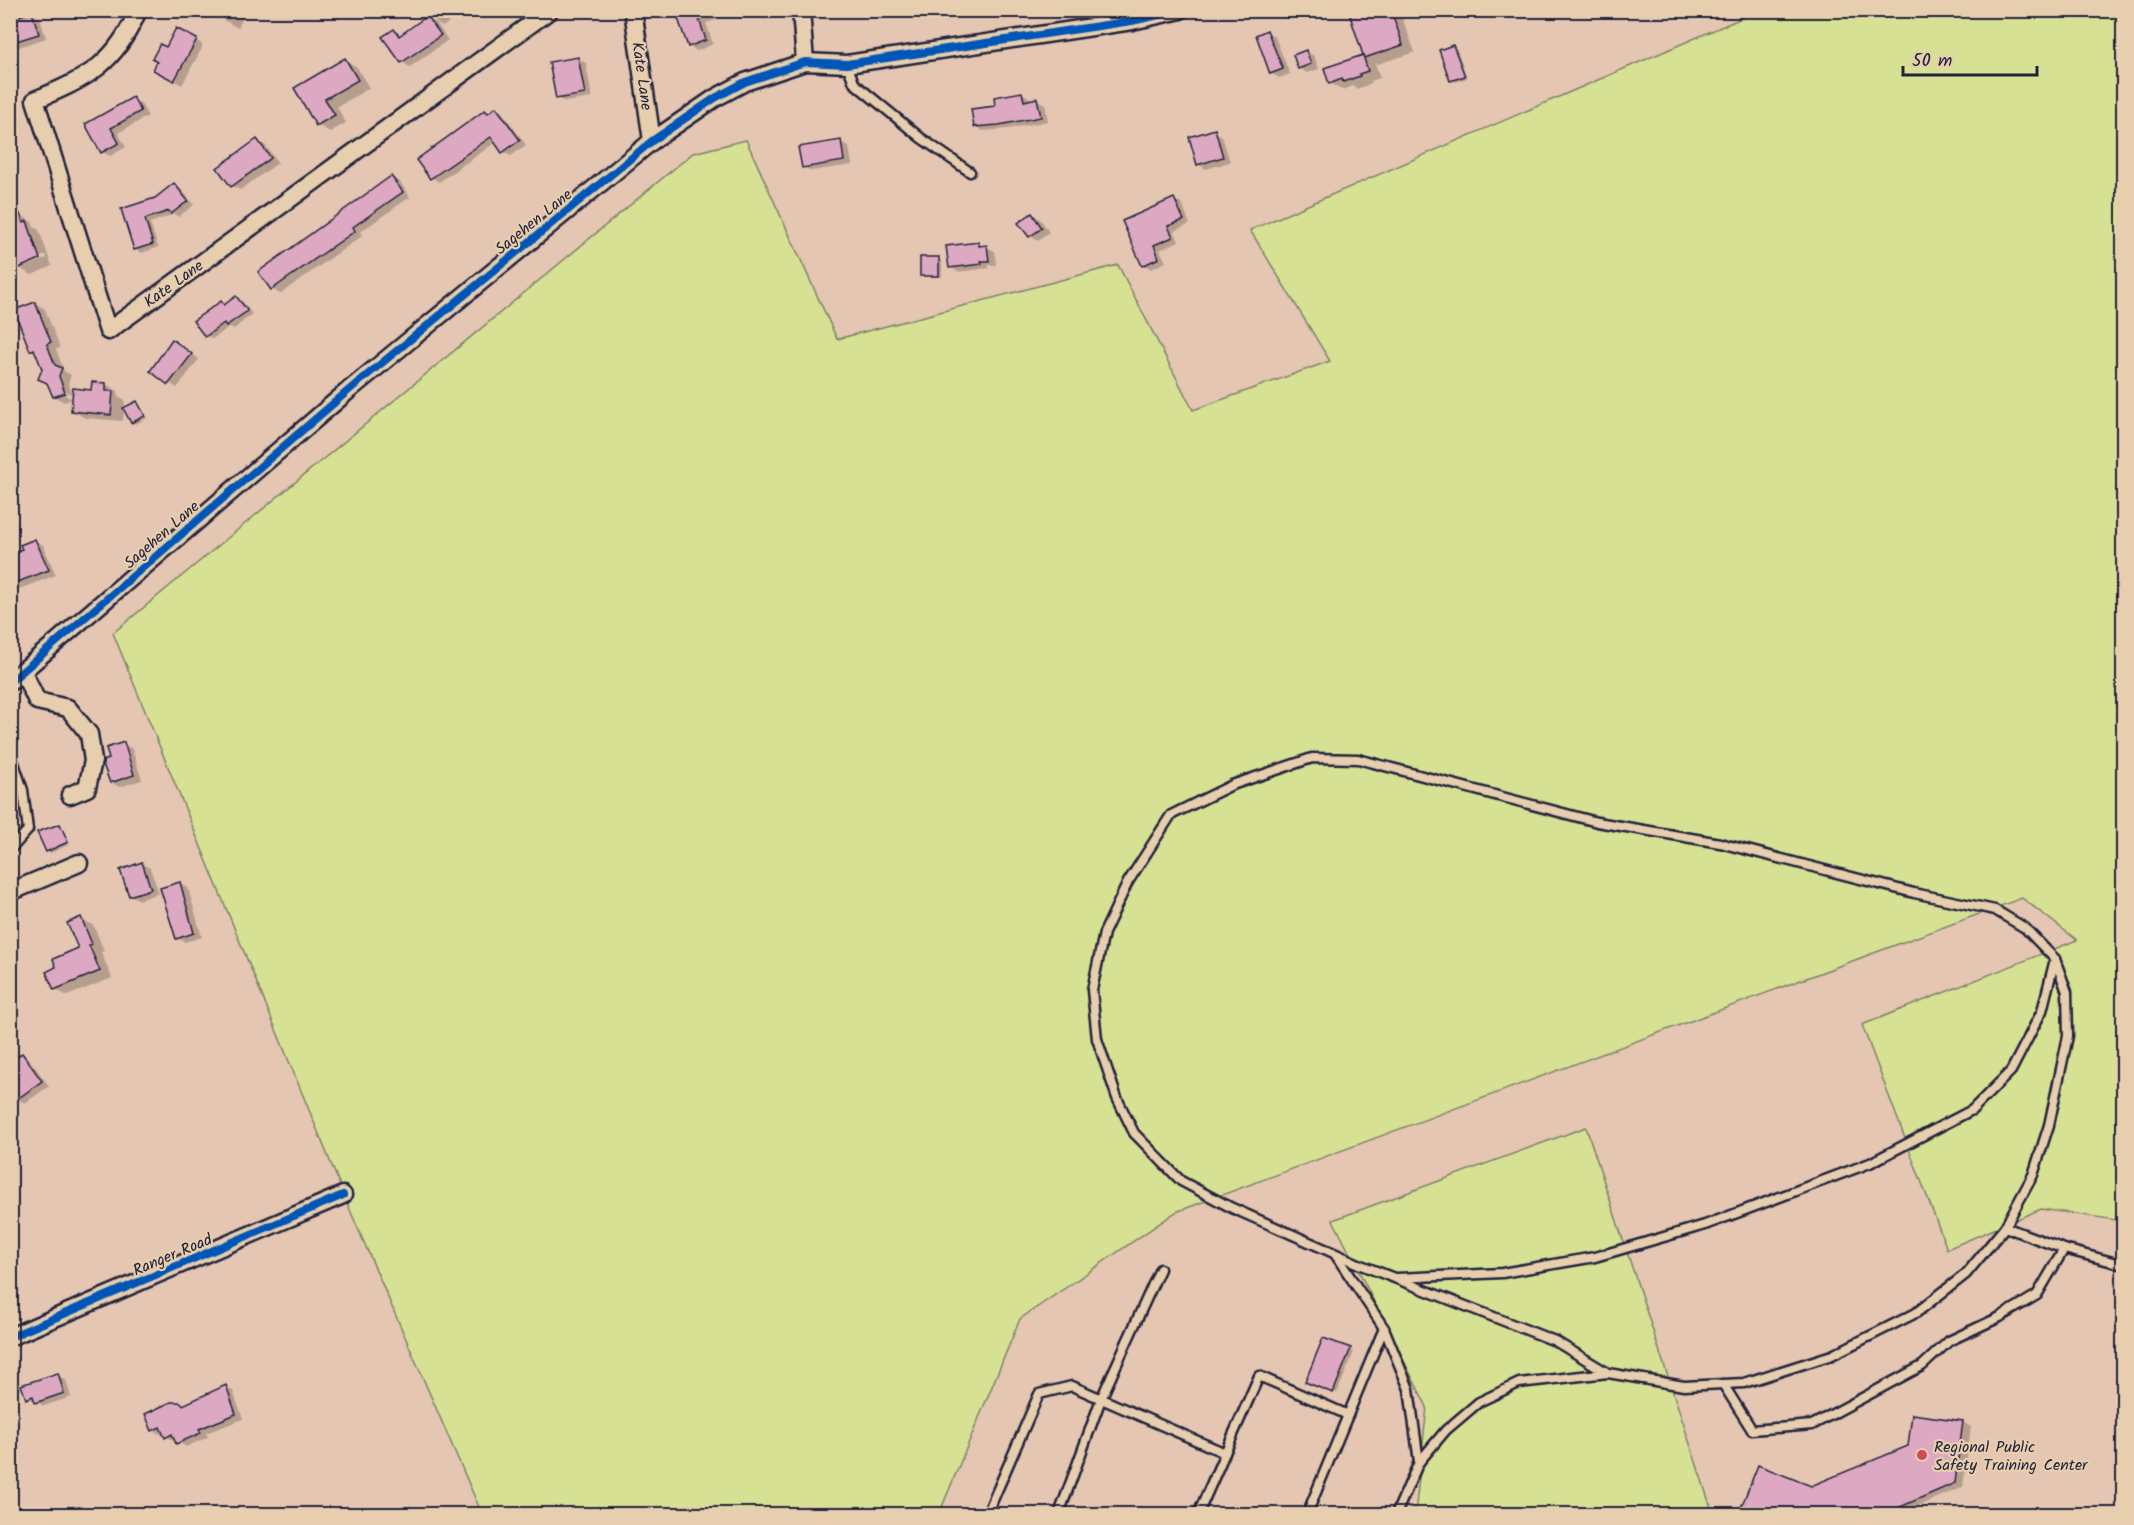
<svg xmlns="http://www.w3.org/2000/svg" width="2134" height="1525" viewBox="0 0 2134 1525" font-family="Kalam,sans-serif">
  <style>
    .green { fill: #d6e194; stroke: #7c8268; stroke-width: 1.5 }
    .shadow { fill: #0003; fill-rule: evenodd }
    .building { fill: #dca8c2; stroke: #22223b; stroke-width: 1.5 }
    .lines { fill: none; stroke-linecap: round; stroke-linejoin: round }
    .service-casing { stroke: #22223b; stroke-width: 13 }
    .minor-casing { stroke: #22223b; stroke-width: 21 }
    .service { stroke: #e6ceae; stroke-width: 8 }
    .minor { stroke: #e6ceae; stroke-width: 16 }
    .cycleway-casing { stroke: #e6ceae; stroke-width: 11 }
    .cycleway { stroke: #0057b8; stroke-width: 8 }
    .poi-dot { fill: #d1495b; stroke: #e6ceae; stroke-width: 2 }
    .labels { text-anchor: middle; stroke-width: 4.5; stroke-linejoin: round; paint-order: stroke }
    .street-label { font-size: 16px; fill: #22223b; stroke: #e6ceae }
    .poi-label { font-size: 16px; fill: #22223b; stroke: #e6ceae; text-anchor: start }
  </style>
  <rect width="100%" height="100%" fill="#e4c6b2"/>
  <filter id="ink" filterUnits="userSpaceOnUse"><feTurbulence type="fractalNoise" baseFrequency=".0167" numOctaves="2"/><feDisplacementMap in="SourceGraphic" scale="12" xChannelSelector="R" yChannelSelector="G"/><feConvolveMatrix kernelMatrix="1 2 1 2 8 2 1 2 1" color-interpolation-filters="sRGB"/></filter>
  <g filter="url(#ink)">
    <g class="green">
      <polygon points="1758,11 2123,11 2123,1221 2041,1209 1947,1249 1862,1025 2077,940 2022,898 1176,1212 1020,1319 939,1514 482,1514 353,1217 113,633 693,153 746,140 837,339 1118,265 1193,410 1330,361 1250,230"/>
      <polygon points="1586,1127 1713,1514 1415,1514 1427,1407 1333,1220"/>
    </g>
    <g class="shadow">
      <polygon points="206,10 247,10 238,28"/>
      <polygon points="427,10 443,10 451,20 443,27 436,23 448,40 410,67 402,62 394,30 403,35 428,18 438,24"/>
      <polygon points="686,10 713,10 716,20 706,23 713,44 697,51 689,46"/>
      <polygon points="1349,10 1399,10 1415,52 1378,64 1375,63 1380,78 1371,81 1372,83 1357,89 1353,86 1343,90 1330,83 1363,57 1366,59"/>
      <polygon points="32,14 40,18 46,38 10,50 10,21"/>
      <polygon points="177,30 202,44 202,48 182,85 155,70"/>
      <polygon points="1267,32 1275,37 1290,74 1279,78 1271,73"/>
      <polygon points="1453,47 1457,49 1467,78 1455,82 1451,80"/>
      <polygon points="1305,51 1314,56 1319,69 1307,73 1299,68"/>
      <polygon points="578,59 586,63 592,98 565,102 557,98"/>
      <polygon points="345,60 357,67 369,88 337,107 346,123 330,132 317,125 296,89"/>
      <polygon points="1022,93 1030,98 1030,101 1037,100 1045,104 1048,121 1008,129 983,131 975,126 997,107"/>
      <polygon points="133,99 141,104 148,116 118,133 126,147 110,156 102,152 87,125"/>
      <polygon points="496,109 503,113 526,145 511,156 503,152 496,142 439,182 431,177"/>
      <polygon points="1214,131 1222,136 1230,162 1206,169 1198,164"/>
      <polygon points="257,141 265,145 278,163 240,190 232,186"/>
      <polygon points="841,142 849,147 852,165 811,171 803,167"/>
      <polygon points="392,177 400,182 410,197 360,232 362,236 280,294 272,289"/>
      <polygon points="175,185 181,189 194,205 178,217 175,214 150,223 158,247 142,253 135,249 122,210 155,199"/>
      <polygon points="1174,200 1182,204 1190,224 1174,231 1179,241 1160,250 1166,262 1151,269 1143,264"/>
      <path d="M19 214 32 222 34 227 39 230 52 266 32 275 15 266ZM46 255 47 258 22 268V265Z"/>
      <polygon points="1032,215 1040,219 1049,232 1038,241 1030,236"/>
      <polygon points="978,244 995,251 996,265 989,265 989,268 958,272 950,267"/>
      <polygon points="938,259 942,261 942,277 925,277 922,275"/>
      <polygon points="236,298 243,302 252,314 234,329 230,327 212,339 206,335 221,303 225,306"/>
      <polygon points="35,303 45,309 60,348 56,349 64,371 71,375 68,383 73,395 59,388 57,390 72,399 64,402 54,396 37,354 31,350"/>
      <polygon points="181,346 199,359 177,388 152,371"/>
      <polygon points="106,384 118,391 118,396 125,400 123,421 85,418 73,411"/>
      <polygon points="137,403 140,405 147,418 136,424 132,422"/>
      <polygon points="34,540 43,545 56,575 14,591 10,589 10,562 18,559"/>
      <polygon points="124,744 132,749 142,780 119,787 111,782 111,760"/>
      <polygon points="59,826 63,828 70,844 51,853 47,851"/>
      <polygon points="142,864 150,868 159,893 139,900 131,895"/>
      <polygon points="180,883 188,888 202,937 185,942 177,938"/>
      <polygon points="81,919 94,926 104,951 101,952 112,978 67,996 55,989 58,968 80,949"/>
      <polygon points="22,1055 30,1060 49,1086 25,1103 17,1099"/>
      <polygon points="1350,1350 1354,1352 1337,1393 1311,1383"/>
      <polygon points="57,1375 66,1380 71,1397 44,1406 27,1397"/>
      <polygon points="10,1381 14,1391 10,1393"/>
      <polygon points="225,1387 233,1391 243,1419 206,1433 208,1437 186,1447 176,1440 174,1441 166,1436 165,1433 162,1435 153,1430 183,1406"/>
      <polygon points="1913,1416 1963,1422 1971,1427 1963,1487 1899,1514 1740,1514 1811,1488 1909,1447"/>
    </g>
    <g class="building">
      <polygon points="675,10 696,10 706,40 688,47"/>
      <polygon points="1348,10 1391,10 1403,45 1364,58"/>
      <polygon points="32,12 39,34 10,43 10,19"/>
      <polygon points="427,16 441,35 401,63 382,37 394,29 399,36"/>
      <polygon points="176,28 197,39 174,81 153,70 157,62 152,59 160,44 166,47"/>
      <polygon points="1267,30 1283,69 1270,74 1256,35"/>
      <polygon points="1453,45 1465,76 1450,81 1439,50"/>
      <polygon points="1306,50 1311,64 1298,69 1293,55"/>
      <polygon points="1363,55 1368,71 1359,74 1360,76 1343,82 1342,79 1329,84 1324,68"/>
      <polygon points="578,57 585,94 556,99 549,62"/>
      <polygon points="345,58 358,80 325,99 335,115 316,126 294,88"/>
      <polygon points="1022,92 1024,101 1037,98 1041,117 999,125 974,127 971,109 995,106 994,97"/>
      <polygon points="133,97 141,111 111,128 119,143 101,153 85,124"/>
      <polygon points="496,107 520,140 502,153 491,137 430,179 416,160 485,110 488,113"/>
      <polygon points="1215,129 1223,157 1197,165 1189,137"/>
      <polygon points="257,139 271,158 231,187 217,168"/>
      <polygon points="841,140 844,161 802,168 798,147"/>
      <polygon points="391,176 403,192 353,227 355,231 271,290 258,272"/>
      <polygon points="174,183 188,201 171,214 169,211 145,219 153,244 134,250 121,209 155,198"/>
      <polygon points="10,193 24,223 27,221 40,259 19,268 17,265 14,267 10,259"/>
      <polygon points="1174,198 1184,220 1168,226 1173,237 1154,245 1159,258 1142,266 1122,221"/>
      <polygon points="1032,213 1042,228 1029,237 1018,223"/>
      <polygon points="979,242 979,246 987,245 989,261 981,261 982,264 949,268 946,246"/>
      <rect x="920" y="257" width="19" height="19"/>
      <polygon points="236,296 247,310 246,312 226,326 224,323 205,337 193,321 221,301 224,305"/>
      <polygon points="35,302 51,342 47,344 55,365 62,368 59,376 65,393 53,397 47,383 38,379 42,369 34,349 30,351 14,310"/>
      <polygon points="172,339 192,354 168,385 150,371"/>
      <polygon points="92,382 106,383 106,391 113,391 111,415 71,411 73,388 91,390"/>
      <polygon points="137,401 145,416 131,423 123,408"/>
      <polygon points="35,539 49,570 10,585 10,560 16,558 14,552 22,549 20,545"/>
      <polygon points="124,742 134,775 110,783 103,764 103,761 109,759 106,748"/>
      <polygon points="60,824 68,842 46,852 37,832"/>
      <polygon points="142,862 151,889 129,896 120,870"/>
      <polygon points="180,882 194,933 176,939 160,888"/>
      <polygon points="81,917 92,944 89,945 100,971 54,990 46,972 56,967 53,959 78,948 67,923"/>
      <polygon points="22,1053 42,1081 16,1100 10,1093 10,1062"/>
      <polygon points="1323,1338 1351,1348 1333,1393 1305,1382"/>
      <polygon points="58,1373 64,1393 35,1403 33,1396 26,1399 21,1385"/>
      <polygon points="226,1385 236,1414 199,1429 201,1433 176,1444 172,1434 165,1438 160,1427 152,1431 145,1414 171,1402 179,1402 183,1405"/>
      <polygon points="1912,1414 1963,1421 1955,1483 1882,1515 1738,1515 1758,1465 1811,1486 1908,1446"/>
    </g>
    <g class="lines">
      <defs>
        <g id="service">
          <polyline points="847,64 854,83 921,138 970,172"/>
          <polyline points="10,751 23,790 28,830 10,850"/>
          <polyline points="10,875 16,890"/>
          <polyline points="2005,1227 2064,1249 2124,1265"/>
          <polyline points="1335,1254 1384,1328 1409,1389 1419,1462"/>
          <polyline points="1397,1278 1502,1273 1595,1257 1705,1225 1870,1163 1972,1110 2011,1071 2042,1011 2055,959"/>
          <polyline points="1723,1384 1752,1430 1812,1425 1922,1366 1949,1341 2000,1317 2037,1295 2064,1249"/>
          <polyline points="987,1514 1039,1394 1072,1386 1225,1453"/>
          <polyline points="1059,1514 1101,1399 1160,1269"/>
          <polyline points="1198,1514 1259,1376 1348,1415"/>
          <polyline points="1307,1514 1384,1328"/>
          <polyline points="1396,1514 1419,1462 1446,1430 1479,1402 1519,1383 1608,1373 1684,1386 1744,1383 1832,1355 1916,1313 1966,1274 2005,1227 2033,1175 2049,1125 2068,1036 2067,992 2055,959 2025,928 1995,910 1914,893 1720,843 1597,822 1358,759 1312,758 1232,785 1171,815 1128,882 1104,933 1092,990 1097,1039 1117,1098 1134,1133 1181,1181 1232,1208 1361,1265 1555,1341 1608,1373"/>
        </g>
        <g id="minor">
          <path d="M138 10C116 64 86 79 35 100L108 331 550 10"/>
          <polyline points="633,10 652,141"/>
          <polyline points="801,10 805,62"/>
          <polyline points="23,672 37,701 68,708 89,734 93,761 87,788 70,795"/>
          <polyline points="10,682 349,390 652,141 715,98 745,82 805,62 847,64 1132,21 1181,10"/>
          <polyline points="10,892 79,863"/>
          <polyline points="10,1337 343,1195"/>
        </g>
      </defs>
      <use href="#service" class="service-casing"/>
      <use href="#minor" class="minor-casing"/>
      <use href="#service" class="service"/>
      <use href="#minor" class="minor"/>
      <defs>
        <g id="cycleway">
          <polyline points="10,682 349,390 652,141 715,98 745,82 805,62 847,64 1132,21 1181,10"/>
          <polyline points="10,1337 343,1195"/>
        </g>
      </defs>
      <use href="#cycleway" class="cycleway-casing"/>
      <use href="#cycleway" class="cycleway"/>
    </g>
  </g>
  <circle class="poi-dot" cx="1922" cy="1455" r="6"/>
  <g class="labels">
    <g class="street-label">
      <text transform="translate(643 76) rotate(82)" y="6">Kate Lane</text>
      <text transform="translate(533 221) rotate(-39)" y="6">Sagehen Lane</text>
      <text transform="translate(173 283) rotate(-36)" y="6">Kate Lane</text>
      <text transform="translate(161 534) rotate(-41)" y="6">Sagehen Lane</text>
      <text transform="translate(172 1254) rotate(-23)" y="6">Ranger Road</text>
    </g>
    <g class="poi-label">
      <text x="1934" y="1452">Regional Public<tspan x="1934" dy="18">Safety Training Center</tspan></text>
    </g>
  </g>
  <rect width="2134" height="1525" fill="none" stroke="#e6ceae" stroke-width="36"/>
  <rect x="18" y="18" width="2098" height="1489" fill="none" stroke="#22223b" stroke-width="2" filter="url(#ink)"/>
  <path d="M1903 66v9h134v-9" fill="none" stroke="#22223b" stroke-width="3"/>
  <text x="1912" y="66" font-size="18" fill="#22223b" stroke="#e6ceae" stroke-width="4.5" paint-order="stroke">50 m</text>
</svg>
